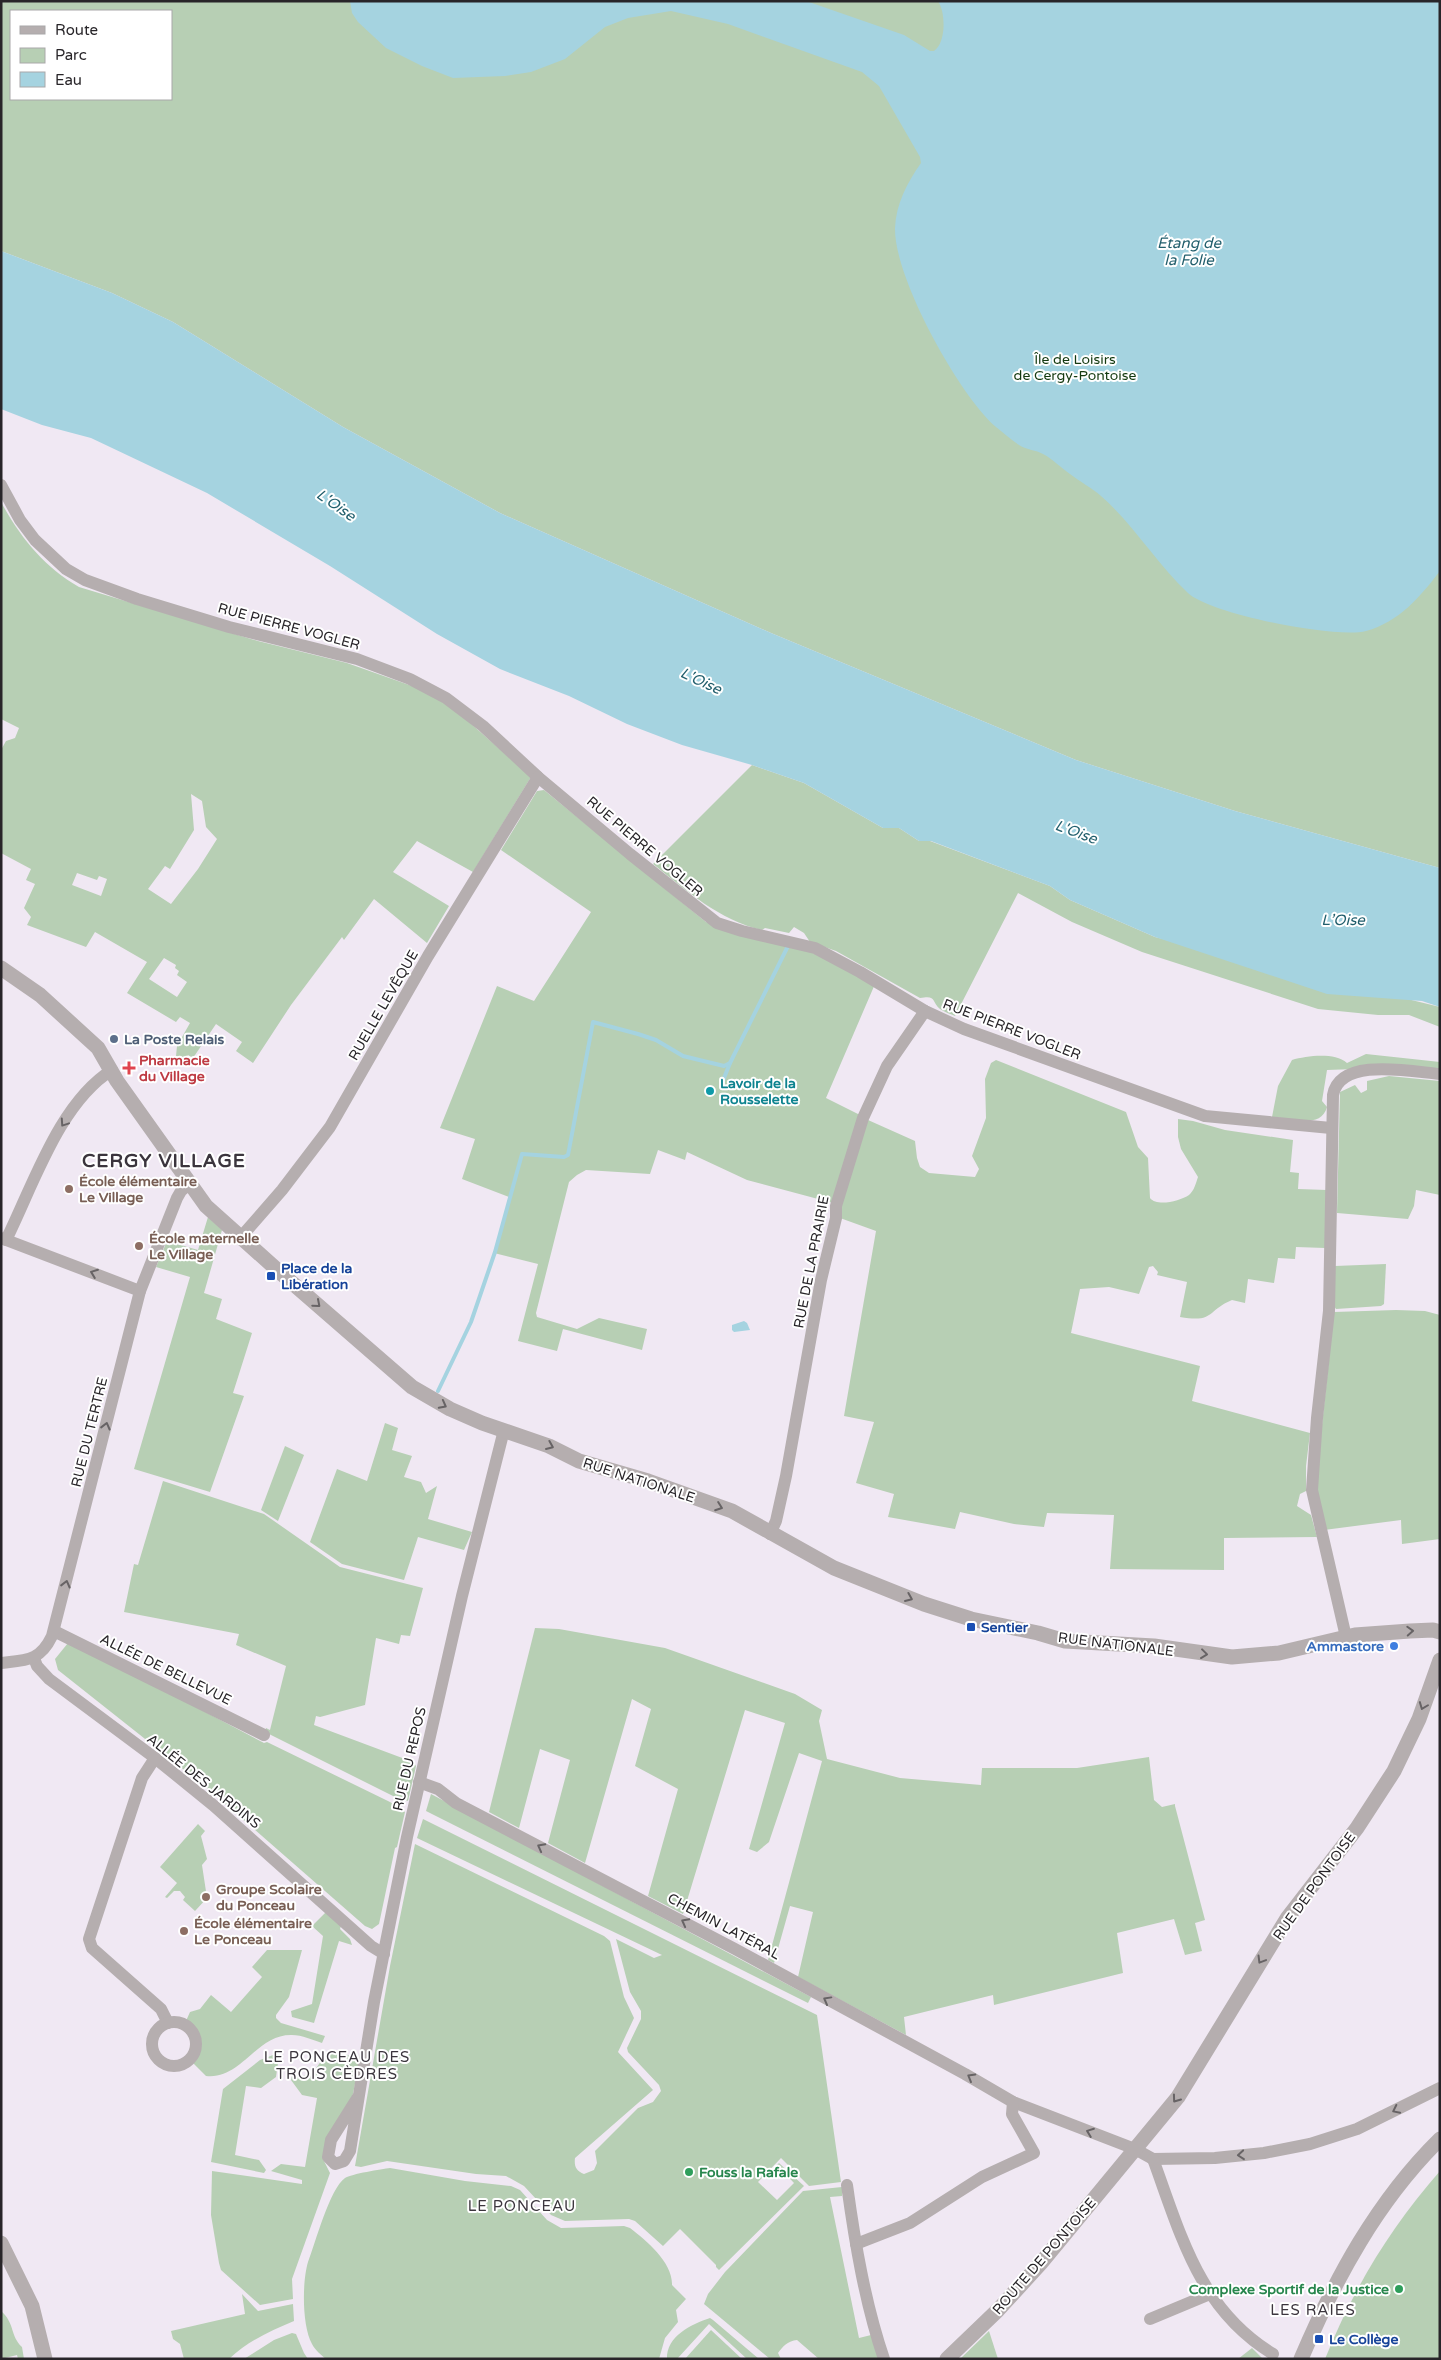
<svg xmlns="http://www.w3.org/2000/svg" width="1441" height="2360" viewBox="0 0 1441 2360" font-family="'Varela Round',sans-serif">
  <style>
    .green { fill: #b7cfb4; fill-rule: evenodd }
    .water { fill: #a5d3e0 }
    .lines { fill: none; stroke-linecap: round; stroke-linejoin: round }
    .stream { stroke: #a5d3e0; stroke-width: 4 }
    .minor { stroke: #b5aeaf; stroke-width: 12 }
    .tertiary { stroke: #b5aeaf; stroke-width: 15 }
    .oneway { stroke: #676365 }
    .service-dot { fill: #5c6f8a; stroke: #fff; stroke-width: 2 }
    .health-dot { fill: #e0444e; stroke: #fff; stroke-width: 2 }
    .culture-dot { fill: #0f9aa8; stroke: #fff; stroke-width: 2 }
    .education-dot { fill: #8d6e63; stroke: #fff; stroke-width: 2 }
    .transit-dot { fill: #1a4fb4; stroke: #fff; stroke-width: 2 }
    .shop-dot { fill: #3f7fe0; stroke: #fff; stroke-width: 2 }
    .leisure-dot { fill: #2e9e5b; stroke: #fff; stroke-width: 2 }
    .labels { text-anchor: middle; stroke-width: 4; stroke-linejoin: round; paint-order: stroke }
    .park-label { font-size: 14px; fill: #143a10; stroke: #fff }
    .street-label { font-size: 14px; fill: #282529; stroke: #fff }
    .service-label { font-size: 14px; font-weight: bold; fill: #4e5e75; stroke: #fff; text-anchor: start }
    .health-label { font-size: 14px; font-weight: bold; fill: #be3a42; stroke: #fff; text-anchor: start }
    .culture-label { font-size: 14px; font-weight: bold; fill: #0d838f; stroke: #fff; text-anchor: start }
    .education-label { font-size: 14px; font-weight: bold; fill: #785e54; stroke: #fff; text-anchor: start }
    .transit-label { font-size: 14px; font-weight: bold; fill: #164399; stroke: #fff; text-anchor: start }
    .shop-label { font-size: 14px; font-weight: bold; fill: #366cbe; stroke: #fff; text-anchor: end }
    .leisure-label { font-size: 14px; font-weight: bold; fill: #27864d; stroke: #fff; text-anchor: start }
    .water-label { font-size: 15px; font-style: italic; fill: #225f6d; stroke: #fff }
    .neighbourhood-label { font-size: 15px; letter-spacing: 1px; fill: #3b353d; stroke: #fff }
    .district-label { font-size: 19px; font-weight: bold; letter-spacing: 1px; fill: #3b353d; stroke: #fff }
  </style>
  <rect width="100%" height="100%" fill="#f0e8f3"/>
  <g class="green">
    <path d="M1 1H1440V868L1235 811 1076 760 771 633 500 513 343 427 173 322 112 293 1 251ZM11 11H171V99H11Z"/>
    <path d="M1 502C20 537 44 567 79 587L258 641 347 663 412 686 451 706 531 777 473 872 417 841 393 872 449 906 427 943 374 899 344 940 342 937 291 1005 253 1063 236 1051 242 1042 216 1024 193 1058 188 1055 184 1061 176 1056 177 1046 190 1023 180 1017 176 1022 127 993 147 962 95 932 86 947 27 925 31 917 24 908 35 884 26 880 31 869 1 853V750L6 741 15 738 19 728 1 719ZM191 794 202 801 206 827 217 839 198 869 171 904 148 889 165 866 170 869 194 830ZM77 873 97 880 99 876 107 879 101 896 72 885ZM164 958 176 965 175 968 179 971 177 975 187 982 177 997 149 979Z"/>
    <path d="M752 765 804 783 883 828H899L919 841H930L1050 886 1070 900 1155 937 1440 1007V1027L1409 1015H1378L1318 1009 1142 952 1072 922 1018 893 955 1016C951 1014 944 1012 940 1009 931 1001 937 995 920 998L836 951 810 942 804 933 794 927 789 933 765 928 762 930C719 920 687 891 653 864Z"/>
    <polygon points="544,790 706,922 809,951 875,984 826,1098 862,1116 833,1203 747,1180 687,1152 685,1160 658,1150 650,1174 586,1170 577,1175 569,1182 536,1313 537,1317 577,1329 599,1318 647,1329 642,1350 563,1329 557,1351 518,1341 538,1264 494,1253 509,1197 462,1179 475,1139 440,1128 497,986 534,1001 591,912 501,850 537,791"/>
    <path d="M1366 1054 1440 1062V1070L1355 1069 1327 1070 1322 1101 1327 1107C1321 1130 1289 1118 1272 1117L1278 1086 1292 1060C1307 1056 1334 1052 1347 1063Z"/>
    <path d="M996 1060 1126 1112 1138 1147 1148 1158 1150 1198C1157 1207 1180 1201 1189 1195 1194 1191 1196 1183 1198 1177L1181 1149 1178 1137V1119L1193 1121 1225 1130 1293 1140 1290 1172 1299 1173 1298 1189 1327 1190 1325 1248 1296 1247 1295 1259 1278 1258 1274 1283 1248 1279 1245 1303 1232 1300C1206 1311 1215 1323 1180 1317L1187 1282 1157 1275 1158 1272 1153 1266 1149 1267 1139 1294 1109 1287 1080 1289 1071 1333 1200 1366 1192 1401 1310 1433 1306 1466V1491L1300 1494 1297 1506 1311 1515 1317 1537 1224 1538V1570L1110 1569 1114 1515 1047 1513 1044 1527 1014 1524 960 1512 955 1529 888 1517 894 1494 856 1483 874 1422 844 1416 876 1231 840 1218 842 1198 868 1120 915 1141 917 1158 920 1167 929 1173 975 1177 979 1169 972 1156 986 1118 985 1079 991 1063Z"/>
    <polygon points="1389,1076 1440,1081 1440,1195 1416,1190 1414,1206 1408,1219 1337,1213 1340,1092 1355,1085 1361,1093 1367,1090 1367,1081"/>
    <polygon points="208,1217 222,1230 204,1293 222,1299 216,1319 252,1333 233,1393 244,1396 210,1492 134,1469 190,1277 156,1267 167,1241 198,1250"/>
    <polygon points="1386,1264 1384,1304 1381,1306 1336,1309 1334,1306 1335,1266"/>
    <polygon points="1396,1310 1425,1311 1440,1315 1440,1539 1402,1544 1401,1520 1324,1530 1316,1481 1334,1312"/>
    <polygon points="385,1423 398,1428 392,1450 412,1456 404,1477 421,1482 426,1493 437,1486 428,1519 472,1532 464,1550 418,1537 404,1580 342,1564 310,1542 337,1469 367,1481"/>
    <polygon points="285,1446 304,1455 278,1521 261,1510"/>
    <polygon points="163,1481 264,1514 340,1567 423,1588 410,1636 401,1635 399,1644 376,1638 365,1705 320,1717 316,1716 314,1725 413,1762 416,1766 408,1801 393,1796 265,1732 266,1728 270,1730 286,1666 236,1645 239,1634 124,1612 134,1564 138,1565"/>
    <polygon points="535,1628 559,1629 665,1648 795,1694 822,1710 819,1721 827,1759 900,1778 981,1785 982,1768 1077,1768 1149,1757 1154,1800 1162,1807 1175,1804 1175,1806 1205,1920 1195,1923 1202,1951 1185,1955 1174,1919 1117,1933 1123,1973 994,2005 993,1995 904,2017 906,2035 798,1977 813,1912 790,1906 774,1963 768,1960 822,1761 799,1753 769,1842 757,1852 749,1849 785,1723 745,1710 683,1914 648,1896 678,1789 635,1766 651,1709 632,1699 585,1863 548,1843 570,1760 540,1749 519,1828 489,1812"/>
    <polygon points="68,1643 160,1688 264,1743 267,1742 390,1802 405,1812 397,1847 395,1848 379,1924 372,1929 365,1926 207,1788 58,1670 55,1659"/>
    <polygon points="431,1794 811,1997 808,2003 426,1811"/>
    <path d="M423 1819 817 2015 841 2182 809 2186 781 2158 758 2182 777 2200 794 2183 777 2165 779 2163 804 2186 719 2270 716 2267V2265L680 2229 663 2246 635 2221 629 2219 565 2221 551 2215 524 2186 506 2176 476 2174 387 2161 361 2167 355 2166 390 1966 415 1844 604 1936 610 1941 624 1997 634 2018 618 2052 653 2090 575 2158C574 2166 576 2171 584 2174L594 2170 597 2163 595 2151 638 2108 653 2102 661 2091 659 2085 628 2052 627 2048 641 2019V2011L630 1992 616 1939 654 1958 662 1955 417 1838Z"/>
    <polygon points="198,1824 205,1831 201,1836 207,1859 202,1865 207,1898 195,1911 183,1900 185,1897 180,1891 174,1891 167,1898 165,1897 177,1883 160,1867"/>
    <polygon points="326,1912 341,1926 340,1929 350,1939 352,1945 339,1941 314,2023 292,2017 291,2011 312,2004 323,1936 312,1926"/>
    <path d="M267 1950H302L289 1997 276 2015V2018L281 2023 325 2036 322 2043C313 2040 302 2035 292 2035 256 2034 242 2080 206 2076L194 2064C194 2059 196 2057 198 2053 205 2037 197 2030 186 2021L190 2012 200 2009 211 1995 231 2012 262 1977 252 1967Z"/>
    <path d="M330 2051 360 2058 353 2094 323 2159 330 2173 292 2279 293 2299 260 2305 221 2270 219 2263 211 2215 212 2171 302 2184V2180L271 2171 281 2164 305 2167 317 2098 302 2095 291 2080 292 2076C317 2079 316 2063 330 2051Z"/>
    <polygon points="273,2055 278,2063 276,2077 261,2088 246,2086 235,2155 259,2160 266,2170 264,2173 211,2162 223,2089 260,2060"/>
    <path d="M390 2168 465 2181 511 2186 520 2190 547 2220 561 2228 624 2226 630 2228C647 2241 673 2263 672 2285L686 2299 676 2310 678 2322 665 2338 659 2359H326C321 2355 315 2350 312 2344 302 2326 302 2282 308 2262 315 2244 330 2188 345 2178 351 2174 382 2169 390 2168Z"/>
    <path d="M1440 2171V2359H1325C1353 2289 1390 2228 1440 2171Z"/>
    <path d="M842 2187V2196L830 2197 859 2338 871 2335 880 2359H819L797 2340C788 2341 783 2346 778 2353L781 2359H770L704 2304 708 2294 725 2272 803 2191Z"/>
    <path d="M242 2294 258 2311 293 2304 294 2321C270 2331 248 2341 229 2359H184L180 2344 173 2339 171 2331 245 2314Z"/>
    <path d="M1 2311C15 2323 10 2336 22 2347L24 2359H18L17 2355 1 2359Z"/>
    <path d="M710 2318 713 2320 759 2359H747L709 2324 677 2359H667C666 2336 692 2324 710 2318Z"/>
    <polygon points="711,2330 742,2359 685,2359"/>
    <polygon points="989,2331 998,2359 960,2359"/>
    <polygon points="292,2333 296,2334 304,2353 308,2359 244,2359 274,2340"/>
    <polygon points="1252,2348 1263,2359 1238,2359"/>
  </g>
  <g class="water">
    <path d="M350 1H806L904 35 930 51H934C946 43 946 13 938 1H1440V571C1420 597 1399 622 1366 631 1336 639 1210 614 1188 593 1156 563 1134 525 1101 496 1091 487 1080 482 1070 474 1061 468 1053 459 1043 454 1036 450 1027 450 1019 445 1011 440 1004 433 996 427 959 395 894 278 895 228 896 204 907 183 921 163L920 157 879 86 862 72 728 24 671 11 628 18 605 27 565 59 531 72 505 76 453 78 422 66 386 48 358 22 352 13Z"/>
    <polygon points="1,251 112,293 173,322 343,427 500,513 771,633 1076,760 1235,811 1440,868 1440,1007 1422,1001 1327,994 1155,937 1070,900 1050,886 931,841 919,841 899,828 883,828 804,783 752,765 682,745 627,724 569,696 500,669 437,634 330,566 207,493 91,438 42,425 1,409"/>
    <polygon points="744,1321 747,1323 750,1330 734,1332 732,1330 732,1325"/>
  </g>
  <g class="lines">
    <g class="stream">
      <polyline points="722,1083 730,1063"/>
      <polyline points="438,1391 471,1322 495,1252 522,1154 564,1157 568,1155 593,1022 638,1034 656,1040 683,1056 724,1066 730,1063 788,946"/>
    </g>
    <g class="minor">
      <polyline points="1,485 20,520 35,540 66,569 85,580 137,599 229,627 357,659 410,679 446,698 483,726 538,777 630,854 717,923 742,931 815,948 860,972 925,1011 964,1029 1205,1116 1331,1128"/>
      <polyline points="241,1237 282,1190 330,1127 428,956 538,777"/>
      <polyline points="1,1238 140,1291"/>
      <path d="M6 1240C33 1186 59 1103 112 1070"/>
      <polyline points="770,1534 776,1521 786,1476 821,1280 836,1218 836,1206 863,1118 887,1066 925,1011"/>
      <polyline points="54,1631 264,1735"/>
      <path d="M1346 1637 1312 1490 1317 1418 1329 1311 1333 1095C1340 1056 1413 1072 1440 1074"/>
      <polyline points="34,1658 37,1666 49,1679 155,1758 213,1805 371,1946 384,1954"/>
      <path d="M1 1663C27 1660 40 1661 52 1636L140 1291 177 1198 181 1191 189 1184"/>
      <polyline points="155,1758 142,1778 89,1939 92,1948 161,2009 168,2023"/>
      <polyline points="419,1782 438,1789 456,1803 735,1949 965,2074 1013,2102 1135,2149 1153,2159 1215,2158 1264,2153 1310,2144 1357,2129 1440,2088"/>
      <circle cx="174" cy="2044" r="22"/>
      <polyline points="358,2097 331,2140 328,2157 335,2164 344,2161 350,2151 374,2002 407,1837 462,1596 504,1430"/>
      <path d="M1153 2159C1181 2235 1199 2309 1273 2354"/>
      <path d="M847 2185C855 2243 865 2303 884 2359"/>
      <polyline points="856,2244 910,2223 982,2177 1034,2153 1012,2114 1013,2102"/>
      <polyline points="1150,2319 1210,2294"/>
    </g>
    <g class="tertiary">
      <polyline points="1,968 40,995 98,1048 117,1081 206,1206 283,1275 412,1387 450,1409 482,1423 549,1446 579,1461 648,1481 732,1511 834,1568 924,1604 971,1619 1038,1633 1065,1641 1154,1646 1232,1657 1279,1653 1355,1635 1410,1631 1433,1630 1440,1632"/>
      <polyline points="1,2243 32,2306 45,2359"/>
      <polyline points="947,2359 998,2310 1041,2263 1178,2097 1288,1917 1357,1828 1394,1771 1419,1719 1440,1660"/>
      <path d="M1301 2359C1335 2279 1377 2201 1440 2139"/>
    </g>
  </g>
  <defs><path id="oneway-chevron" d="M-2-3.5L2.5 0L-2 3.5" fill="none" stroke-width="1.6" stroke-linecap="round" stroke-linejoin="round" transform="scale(1.25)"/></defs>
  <g class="oneway">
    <use href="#oneway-chevron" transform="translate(64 1123) rotate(124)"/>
    <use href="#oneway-chevron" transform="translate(94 1273) rotate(-159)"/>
    <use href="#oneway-chevron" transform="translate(317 1304) rotate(41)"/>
    <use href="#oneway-chevron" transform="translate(443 1405) rotate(28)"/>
    <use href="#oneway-chevron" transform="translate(106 1426) rotate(-76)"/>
    <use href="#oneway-chevron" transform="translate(550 1446) rotate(23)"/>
    <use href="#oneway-chevron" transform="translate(719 1507) rotate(20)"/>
    <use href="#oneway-chevron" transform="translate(66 1584) rotate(-76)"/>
    <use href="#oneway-chevron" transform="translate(909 1598) rotate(23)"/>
    <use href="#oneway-chevron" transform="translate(1410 1631) rotate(-3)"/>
    <use href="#oneway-chevron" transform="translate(1204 1654) rotate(7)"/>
    <use href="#oneway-chevron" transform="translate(1423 1706) rotate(111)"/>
    <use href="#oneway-chevron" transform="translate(541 1847) rotate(-152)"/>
    <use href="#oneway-chevron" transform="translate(685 1922) rotate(-152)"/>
    <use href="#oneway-chevron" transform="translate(1261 1960) rotate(121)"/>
    <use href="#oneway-chevron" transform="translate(827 2000) rotate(-151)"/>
    <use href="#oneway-chevron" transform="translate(971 2077) rotate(-150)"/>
    <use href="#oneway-chevron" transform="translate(1176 2099) rotate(126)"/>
    <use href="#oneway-chevron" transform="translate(1396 2110) rotate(154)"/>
    <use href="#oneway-chevron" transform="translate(1090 2132) rotate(-159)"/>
    <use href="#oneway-chevron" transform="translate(1241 2155) rotate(175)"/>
  </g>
  <circle class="service-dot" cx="114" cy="1039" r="5"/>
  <path class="health-dot" d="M126.5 1060.5h5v5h5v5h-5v5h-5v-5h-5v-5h5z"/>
  <circle class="culture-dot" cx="710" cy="1091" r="5"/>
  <g class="education-dot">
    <circle cx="69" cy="1189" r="5"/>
    <circle cx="139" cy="1246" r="5"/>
    <circle cx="206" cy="1897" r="5"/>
    <circle cx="184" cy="1931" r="5"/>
  </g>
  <g class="transit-dot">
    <rect x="266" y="1271" width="10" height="10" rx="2.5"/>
    <rect x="966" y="1622" width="10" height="10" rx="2.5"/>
    <rect x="1314" y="2334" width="10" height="10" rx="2.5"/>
  </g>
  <circle class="shop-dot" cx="1394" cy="1646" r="5"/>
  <g class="leisure-dot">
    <circle cx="689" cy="2172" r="5"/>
    <circle cx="1399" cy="2289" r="5"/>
  </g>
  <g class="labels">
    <g class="park-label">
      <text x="1075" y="364">Île de Loisirs<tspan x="1075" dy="16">de Cergy-Pontoise</tspan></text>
    </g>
    <g class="street-label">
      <text transform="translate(289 626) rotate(15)" y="5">RUE PIERRE VOGLER</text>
      <text transform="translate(645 846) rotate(40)" y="5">RUE PIERRE VOGLER</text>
      <text transform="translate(383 1005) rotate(-60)" y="5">RUELLE LEVÊQUE</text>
      <text transform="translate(1012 1029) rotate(21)" y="5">RUE PIERRE VOGLER</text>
      <text transform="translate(811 1262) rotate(-79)" y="5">RUE DE LA PRAIRIE</text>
      <text transform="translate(89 1432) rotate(-76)" y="5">RUE DU TERTRE</text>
      <text transform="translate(639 1480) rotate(18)" y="5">RUE NATIONALE</text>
      <text transform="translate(1116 1644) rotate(7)" y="5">RUE NATIONALE</text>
      <text transform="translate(166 1669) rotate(26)" y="5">ALLÉE DE BELLEVUE</text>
      <text transform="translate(409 1759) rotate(-77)" y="5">RUE DU REPOS</text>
      <text transform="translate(204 1781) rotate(39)" y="5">ALLÉE DES JARDINS</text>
      <text transform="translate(1314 1886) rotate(-54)" y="5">RUE DE PONTOISE</text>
      <text transform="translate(724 1926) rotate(28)" y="5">CHEMIN LATÉRAL</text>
      <text transform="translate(1044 2256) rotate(-49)" y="5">ROUTE DE PONTOISE</text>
    </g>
    <g class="service-label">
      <text x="124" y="1044">La Poste Relais</text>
    </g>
    <g class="health-label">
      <text x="139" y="1065">Pharmacie<tspan x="139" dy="16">du Village</tspan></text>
    </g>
    <g class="culture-label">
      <text x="720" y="1088">Lavoir de la<tspan x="720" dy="16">Rousselette</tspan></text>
    </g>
    <g class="education-label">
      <text x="79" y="1186">École élémentaire<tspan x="79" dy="16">Le Village</tspan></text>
      <text x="149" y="1243">École maternelle<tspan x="149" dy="16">Le Village</tspan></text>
      <text x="216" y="1894">Groupe Scolaire<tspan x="216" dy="16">du Ponceau</tspan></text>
      <text x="194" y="1928">École élémentaire<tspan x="194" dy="16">Le Ponceau</tspan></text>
    </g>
    <g class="transit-label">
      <text x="281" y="1273">Place de la<tspan x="281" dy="16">Libération</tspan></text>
      <text x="981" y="1632">Sentier</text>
      <text x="1329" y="2344">Le Collège</text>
    </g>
    <g class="shop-label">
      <text x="1384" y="1651">Ammastore</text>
    </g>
    <g class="leisure-label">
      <text x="699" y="2177">Fouss la Rafale</text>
      <text x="1389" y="2294" text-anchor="end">Complexe Sportif de la Justice</text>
    </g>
    <g class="water-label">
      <text x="1189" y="248">Étang de<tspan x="1189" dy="17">la Folie</tspan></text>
      <text transform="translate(336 505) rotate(35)" y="5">L'Oise</text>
      <text transform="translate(701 681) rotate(25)" y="5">L'Oise</text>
      <text transform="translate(1076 832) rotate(20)" y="5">L'Oise</text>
      <text x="1343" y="925">L’Oise</text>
    </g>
    <g class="neighbourhood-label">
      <text x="337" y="2062">LE PONCEAU DES<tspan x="337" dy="17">TROIS CÈDRES</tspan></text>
      <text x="522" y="2211">LE PONCEAU</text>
      <text x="1313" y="2315">LES RAIES</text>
    </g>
    <g class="district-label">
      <text x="164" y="1167">CERGY VILLAGE</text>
    </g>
  </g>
  <rect width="1441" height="2360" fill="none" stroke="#282529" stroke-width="5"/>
  <rect x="10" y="10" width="162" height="90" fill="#ffffff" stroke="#a9a8a9"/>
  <rect x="20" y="26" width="25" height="8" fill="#b5aeaf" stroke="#a9a8a9"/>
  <text x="55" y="35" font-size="15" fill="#282529">Route</text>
  <rect x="20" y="48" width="25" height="15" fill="#b7cfb4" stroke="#a9a8a9"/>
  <text x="55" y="60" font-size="15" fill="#282529">Parc</text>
  <rect x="20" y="72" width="25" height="15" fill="#a5d3e0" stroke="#a9a8a9"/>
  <text x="55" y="85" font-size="15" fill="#282529">Eau</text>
</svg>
